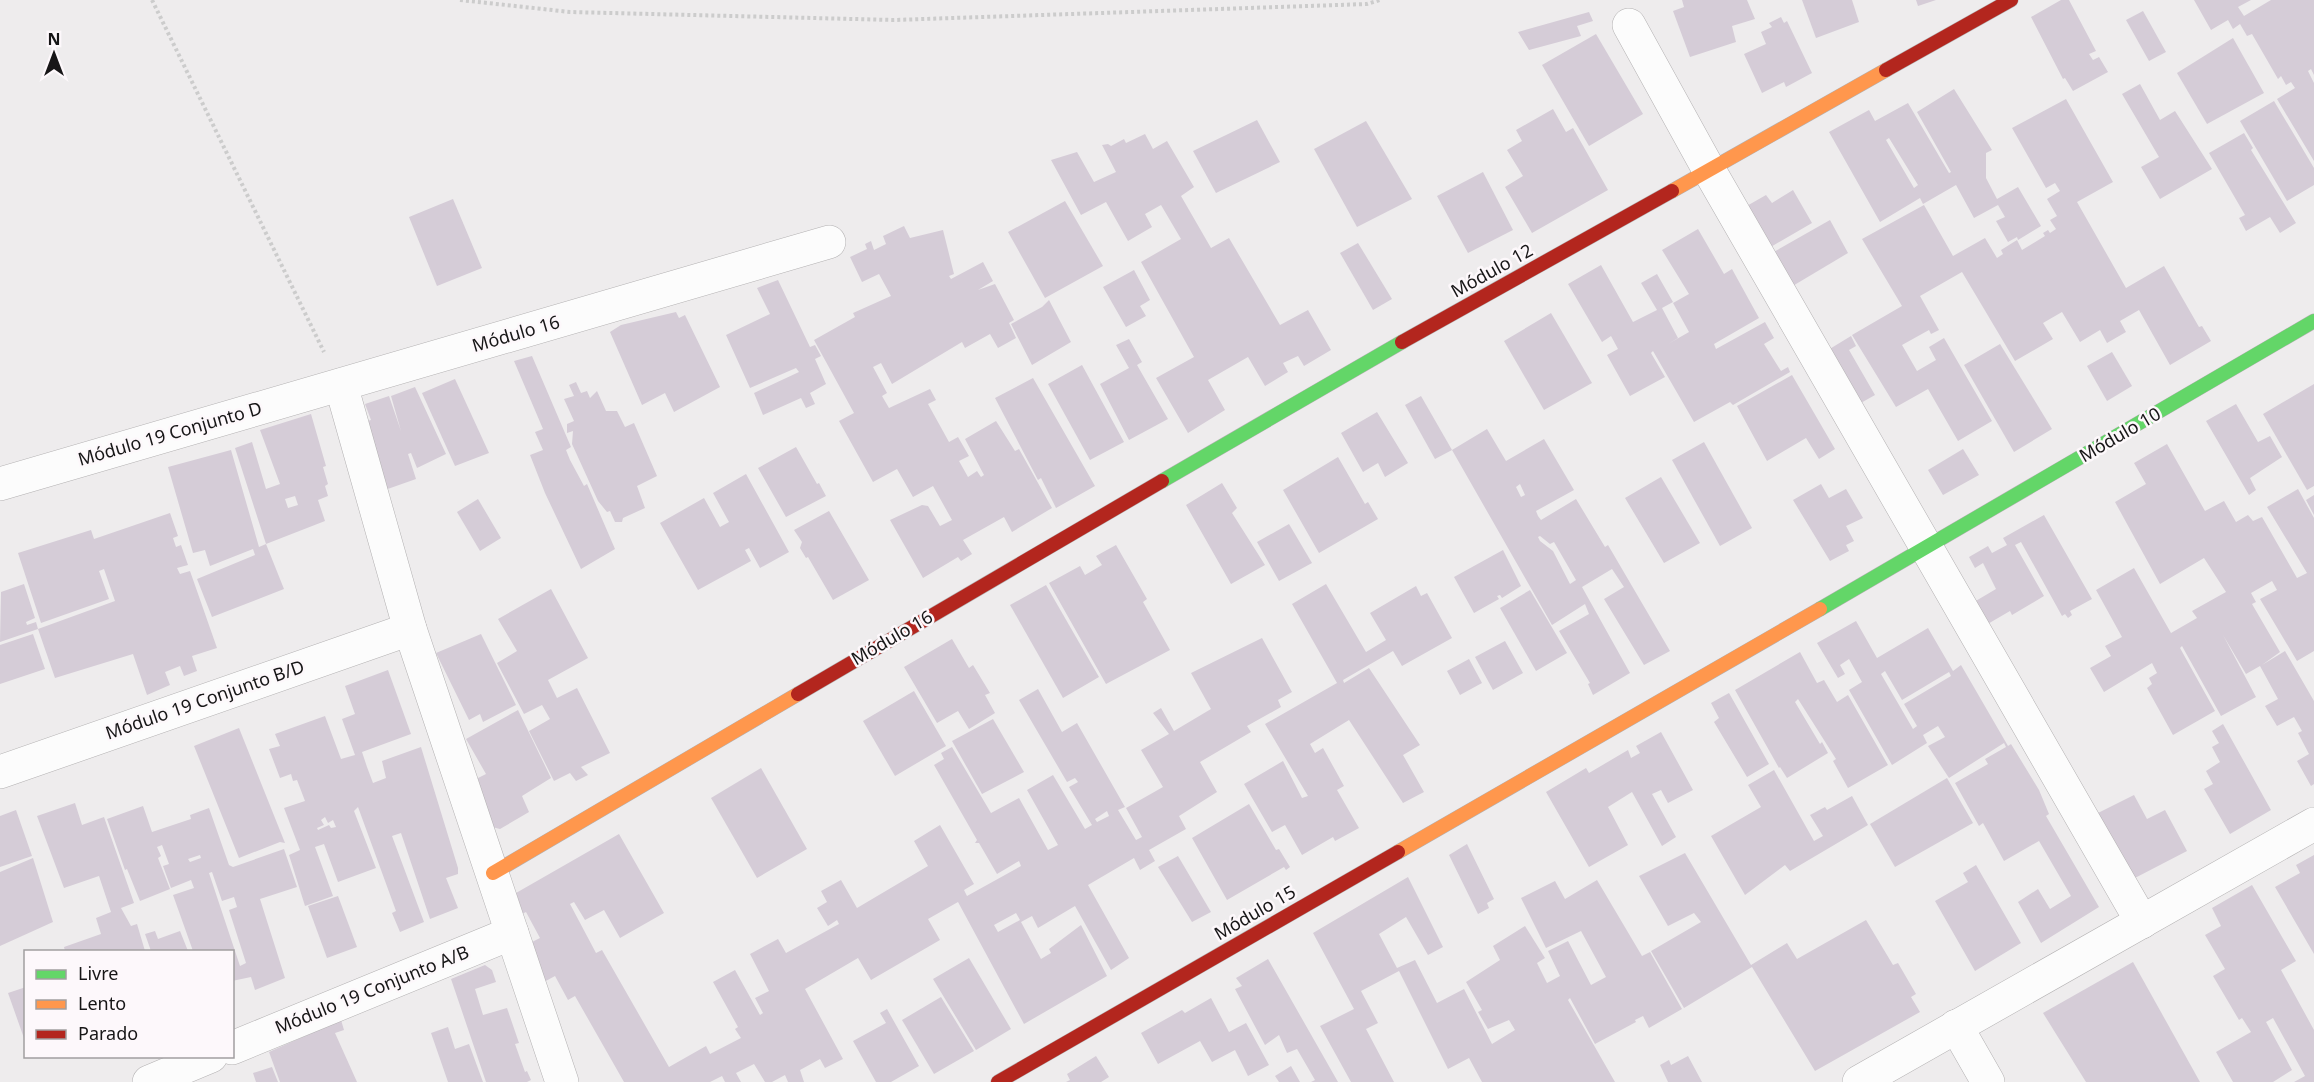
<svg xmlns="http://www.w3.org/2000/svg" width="2314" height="1082" viewBox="0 0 2314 1082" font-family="'Noto Sans',sans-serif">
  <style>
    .building { fill: #d5ccd7; fill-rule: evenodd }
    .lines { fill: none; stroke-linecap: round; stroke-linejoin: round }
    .street-casing { stroke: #b3b1b2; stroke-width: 34 }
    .fast-casing { stroke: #b3b1b2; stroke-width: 15 }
    .slow-casing { stroke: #b3b1b2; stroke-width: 15 }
    .jam-casing { stroke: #b3b1b2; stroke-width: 15 }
    .path { stroke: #ccc; stroke-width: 4; stroke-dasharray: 3 3; stroke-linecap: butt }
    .street { stroke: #fcfcfc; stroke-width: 33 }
    .fast { stroke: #63d668; stroke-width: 14 }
    .slow { stroke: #ff974d; stroke-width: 14 }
    .jam { stroke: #b3261e; stroke-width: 14 }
    .labels { text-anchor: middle; stroke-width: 5; stroke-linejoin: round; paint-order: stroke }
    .street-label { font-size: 18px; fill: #171617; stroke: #fdf8fb }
  </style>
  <rect width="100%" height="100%" fill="#eeeced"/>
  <g class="building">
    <polygon points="1682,0 1747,0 1755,19 1732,26 1736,42 1690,57 1673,11 1684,7"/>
    <polygon points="1802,0 1852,0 1859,22 1816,38"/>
    <polygon points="1916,0 1936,0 1918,6"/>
    <polygon points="2061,0 2069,0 2096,51 2089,54 2093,60 2099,57 2108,72 2073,91 2065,78 2063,79 2031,17"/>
    <polygon points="2194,0 2251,0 2238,7 2244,16 2271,0 2314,0 2314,75 2311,69 2308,71 2314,83 2314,161 2277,99 2295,88 2291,82 2286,85 2281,76 2278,79 2252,34 2247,36 2240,24 2233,29 2228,20 2211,30"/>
    <polygon points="2143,11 2166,52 2149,61 2126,20"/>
    <polygon points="1589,12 1593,21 1577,26 1581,36 1529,50 1518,32"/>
    <polygon points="1781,17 1784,23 1787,21 1812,73 1786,87 1784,82 1762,93 1744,54 1766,44 1761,32 1772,27 1769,23"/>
    <polygon points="1596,34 1643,114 1589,146 1542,65"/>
    <polygon points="2233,38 2264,93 2207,124 2177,73"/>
    <polygon points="2140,84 2160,120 2175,111 2212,169 2160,199 2141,167 2159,157 2122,94"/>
    <path d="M1954 89 1992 150 1986 153V178L1997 199 2018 187 2041 226 2018 240 2017 237 2008 242 1996 221 2005 217 1998 205 1974 218 1956 185 1923 204 1920 198 1880 222 1829 132 1869 110 1875 121 1908 103 1949 173 1951 172 1917 112ZM1889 138 1918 185 1914 188 1886 140Z"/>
    <polygon points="2066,99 2113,182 2077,202 2126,288 2164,266 2199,327 2202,326 2211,341 2170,365 2139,310 2120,321 2126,332 2107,343 2100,330 2080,342 2062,312 2043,323 2053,339 2015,361 1962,272 1920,296 1939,330 1931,334 1929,330 1902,345 1917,371 1936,360 1929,347 1944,338 1992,421 1958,441 1928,389 1896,407 1852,335 1902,306 1862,239 1924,205 1953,256 1985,238 1997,258 2003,254 2001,250 2017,240 2022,250 2045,236 2043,233 2048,230 2050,233 2056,229 2050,220 2057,216 2047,199 2060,191 2055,183 2046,188 2012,128"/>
    <polygon points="2274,101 2314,168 2314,185 2287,201 2240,121"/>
    <polygon points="1553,109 1566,132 1573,128 1608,190 1532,233 1505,187 1523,176 1507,150 1522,141 1516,130"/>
    <polygon points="1257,120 1280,162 1216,193 1193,151"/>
    <polygon points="1366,121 1412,199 1357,227 1314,149"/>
    <polygon points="2244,133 2253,148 2251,150 2296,223 2280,233 2270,217 2246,231 2239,218 2245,215 2209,153"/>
    <polygon points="1145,134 1153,149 1167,141 1194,187 1181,196 1211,248 1229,238 1280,325 1308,310 1331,350 1304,366 1298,356 1283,363 1288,372 1265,386 1248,357 1208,380 1225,410 1188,433 1156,378 1194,357 1141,262 1181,239 1161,205 1145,214 1152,227 1128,241 1106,202 1081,215 1051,160 1077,152 1094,182 1116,172 1102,145 1108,144 1111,146 1124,139 1126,143"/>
    <polygon points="1483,172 1513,230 1468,253 1437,196"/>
    <polygon points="1793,190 1812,223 1769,248 1745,207 1766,195 1772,203"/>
    <polygon points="453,199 482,268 437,286 409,217"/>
    <polygon points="1065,201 1103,266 1045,298 1008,232"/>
    <polygon points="1830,220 1848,253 1791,287 1772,253"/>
    <polygon points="904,226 910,238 943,230 954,274 949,276 951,279 983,262 993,281 978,290 995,284 1014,320 1009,323 1016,338 998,348 990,334 965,348 962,342 892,384 881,363 873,367 887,393 882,396 889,408 930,389 936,400 928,404 949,442 958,437 969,456 959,461 968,477 977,471 981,477 984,475 965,439 996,421 1015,451 1019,449 1052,508 1012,532 1004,517 963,540 972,554 961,561 958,557 923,578 890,520 922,505 928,506 940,526 952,520 933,486 913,497 897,469 873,482 839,421 854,413 814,340 855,317 853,313 891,296 879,274 862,282 850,257 867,249 865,244 871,241 874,250 886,244 883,236"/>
    <polygon points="1698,229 1724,274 1732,269 1759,318 1714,344 1716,349 1765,322 1774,338 1764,344 1781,371 1788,367 1790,372 1733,405 1730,402 1694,422 1653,351 1651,353 1665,377 1630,396 1607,355 1618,349 1611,336 1602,342 1568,284 1601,265 1633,322 1657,310 1641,283 1657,274 1673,302 1662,308 1678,338 1668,344 1689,332 1673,303 1689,294 1662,250"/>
    <polygon points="1358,243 1392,299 1373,310 1340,253"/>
    <polygon points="1134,270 1150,300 1140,306 1146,316 1126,327 1103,287"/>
    <polygon points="778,280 810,347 815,345 821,356 815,359 826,384 810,393 815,404 806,408 801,398 763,415 754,393 799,372 796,368 750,388 726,335 770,314 757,288"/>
    <polygon points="1049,300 1071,342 1032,365 1011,324 1042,307"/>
    <polygon points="676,312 679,318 685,315 720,387 674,412 665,393 642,405 610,332 621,325"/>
    <polygon points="1551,313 1592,383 1544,410 1504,341"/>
    <polygon points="1851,336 1856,346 1849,350 1875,395 1859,404 1828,350"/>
    <polygon points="1129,339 1142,362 1137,365 1168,419 1129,440 1100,384 1129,368 1116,345"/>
    <polygon points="2000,344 2052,429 2014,452 1964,365"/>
    <polygon points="2112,352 2132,386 2107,401 2087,366"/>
    <polygon points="532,356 571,447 566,450 570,460 584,486 587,484 615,549 581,569 545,493 530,455 543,450 535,432 543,429 514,361"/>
    <polygon points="1082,365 1124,442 1090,460 1048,384"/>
    <polygon points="1792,375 1835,449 1819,459 1806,438 1767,461 1737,406"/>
    <polygon points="1033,378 1095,486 1056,508 1041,478 1038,480 995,398"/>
    <polygon points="455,379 489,453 455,466 422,393"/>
    <polygon points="576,382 581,393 587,391 590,398 597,391 606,411 617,411 625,427 634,423 657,476 637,486 645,508 623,518 622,522 615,522 610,511 607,512 598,501 572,444 573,431 567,433 567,424 574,421 564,399 574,396 569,385"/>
    <polygon points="2314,384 2314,486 2307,490 2263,414"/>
    <polygon points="415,387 446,454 417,468 411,453 408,454 416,479 382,491 360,423 371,420 365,404 389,396 401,431 391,396"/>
    <polygon points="1421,396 1452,450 1435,459 1405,405"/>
    <polygon points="2236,404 2258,442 2270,436 2282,457 2250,478 2256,490 2249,495 2206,421"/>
    <polygon points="1377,412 1408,463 1385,477 1378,463 1363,472 1341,433"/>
    <path d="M311 414 326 466 323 467 328 484 325 486 328 496 318 500 325 521 266 544 235 448 252 442 266 489 280 484 260 430ZM295 496 298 505 288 508 285 499Z"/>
    <path d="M1487 429 1506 461 1544 439 1574 490 1536 511 1538 516 1541 520 1576 499 1605 547 1608 545 1670 651 1644 665 1604 599 1624 587 1612 569 1582 587 1630 673 1593 695 1588 684 1590 683 1559 631 1589 614 1585 604 1552 625 1452 450ZM1520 484 1525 495 1521 497 1516 487ZM1540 536 1550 544 1554 542 1576 580 1570 584 1553 551 1540 541 1538 537Z"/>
    <polygon points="1704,442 1752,528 1720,546 1672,460"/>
    <polygon points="2167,444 2205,511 2224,501 2236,522 2248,515 2253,521 2262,517 2297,578 2307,573 2267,507 2298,489 2314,518 2314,651 2297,661 2260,599 2277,590 2272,581 2251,593 2256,602 2252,604 2280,652 2262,665 2285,651 2314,701 2314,784 2311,786 2297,761 2309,754 2298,733 2302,731 2294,717 2277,726 2265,706 2278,699 2260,666 2246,674 2223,635 2256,697 2221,716 2182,646 2180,648 2215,711 2173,735 2147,688 2152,684 2149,678 2157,673 2152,663 2104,692 2090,668 2111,656 2105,646 2122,637 2096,590 2134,568 2171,633 2197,618 2192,611 2226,592 2204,558 2160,584 2115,502 2146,484 2134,463"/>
    <polygon points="796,447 817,484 819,483 826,496 786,517 758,468"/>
    <polygon points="1963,449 1979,475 1943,495 1928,470"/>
    <polygon points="231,450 259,547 266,544 284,589 212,617 197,579 255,555 253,549 210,566 205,550 193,553 168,467"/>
    <polygon points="1338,457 1365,504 1368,502 1378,519 1319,553 1283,490"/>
    <polygon points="746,474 789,552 760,568 749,548 745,550 751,561 698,590 660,523 704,498 720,527 729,522 713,493"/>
    <polygon points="1661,477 1700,543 1664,563 1625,498"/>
    <polygon points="1222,483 1237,508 1232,513 1265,565 1231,584 1186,505"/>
    <polygon points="1821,484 1829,498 1846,489 1863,518 1846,526 1854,541 1846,545 1849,551 1830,561 1793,500"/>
    <polygon points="2314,495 2314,515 2306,500"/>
    <polygon points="478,499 501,538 480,551 457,512"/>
    <polygon points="829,511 869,580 833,600 808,557 806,558 800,548 802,542 794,530"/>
    <polygon points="170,513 178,536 173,538 176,547 181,545 188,565 177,568 180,574 190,571 217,648 192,656 197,671 184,676 180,666 165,672 170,685 147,695 133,654 55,678 38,629 115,601 104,569 99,571 109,599 41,623 18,553 91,530 94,539"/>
    <polygon points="2044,515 2092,599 2070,611 2072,615 2068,618 2065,614 2062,616 2021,542 2015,545 2044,596 2012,615 2010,611 1986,625 1974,602 1996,589 1983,563 1975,568 1969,557 1988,546 1992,553 2007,545 2003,538"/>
    <polygon points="1289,524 1312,563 1279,581 1257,542"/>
    <polygon points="1116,545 1147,599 1143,602 1170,650 1106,684 1049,583 1080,566 1085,575 1102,565 1096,556"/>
    <polygon points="1503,550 1521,586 1502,598 1500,595 1497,596 1499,599 1474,613 1454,577"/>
    <polygon points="24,584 35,618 26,622 27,625 36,622 38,629 0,642 1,592"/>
    <polygon points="1326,584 1366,652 1386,640 1370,613 1416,586 1421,596 1427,593 1452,638 1402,666 1393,651 1343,680 1344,683 1369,668 1420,745 1403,755 1424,792 1403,803 1349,720 1310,744 1315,753 1323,748 1344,786 1337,790 1359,828 1335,841 1333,837 1302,855 1285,825 1272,832 1244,784 1283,761 1302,798 1308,796 1265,724 1337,683 1292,604"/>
    <polygon points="1046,585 1099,677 1063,698 1010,605"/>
    <polygon points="551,589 588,658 548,680 557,698 577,688 610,753 581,767 588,775 576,781 570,773 554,781 529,731 550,719 542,705 524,714 497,663 517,651 498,619"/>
    <polygon points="1530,590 1567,653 1536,671 1500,608"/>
    <path d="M1856 621 1877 658 1928 628 1953 671 1961 665 2008 746 2011 744 2039 790 2049 814 2046 816 2099 907 2041 943 2018 902 2038 889 2050 909 2071 896 2039 841 2004 861 1983 823 1979 826 1955 783 1988 764 1985 759 2006 747 2004 743 1949 778 1928 746 1945 737 1938 726 1923 735 1927 743 1892 765 1849 690 1862 682 1849 659 1840 665 1845 674 1838 678 1817 643ZM1885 671 1902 700 1949 672 1951 676 1904 704 1917 726 1913 729 1881 674Z"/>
    <polygon points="33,634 45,669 0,684 0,645"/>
    <polygon points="481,634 516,705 483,722 480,714 469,720 436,653"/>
    <path d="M1262 638 1292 692 1278 700 1281 707 1247 726 1251 732 1200 762 1217 792 1179 816 1186 829 1149 850 1155 861 1140 870 1134 858 1088 885 1129 958 1111 970 1075 906 1038 928 1032 916 1021 922 1041 959 1051 953 1049 949 1081 925 1107 976 1024 1024 958 902 928 919 940 940 871 980 858 958 805 989 843 1059 825 1068 820 1059 800 1070 804 1082H788L785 1075 772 1082H765L754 1064 736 1073 741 1082H725L722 1076 710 1082H624L575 996 568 1000 555 976 544 982 532 942 540 938 526 912 522 914 516 893 619 834 664 913 620 938 604 910 585 920 574 902 570 904 596 953 602 950 669 1067 706 1046 710 1054 741 1038 735 1029 738 1027 713 982 735 970 760 1015 763 1013 755 998 769 991 750 954 778 939 786 953 839 924 837 920 828 926 817 908 827 902 821 891 841 880 857 908 928 866 914 841 940 825 974 884 964 890 967 896 1021 866 1019 861 997 874 979 843H975L977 840 934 765 944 759 941 753 952 747 991 813 1019 798 1048 850 1058 845 1027 790 1053 775 1085 829 1092 825 1069 787 1078 782 1075 778 1067 782 1019 700 1038 689 1062 732 1077 723 1125 807 1118 810 1136 840 1142 837 1126 808 1163 787 1141 750 1169 734 1153 713 1161 708 1174 731 1211 709 1191 673ZM1107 811 1109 816 1097 822 1095 819ZM1016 913 1020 920 998 932 994 925Z"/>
    <polygon points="952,639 969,668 973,665 990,693 985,695 995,713 969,729 958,711 937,723 904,667"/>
    <polygon points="1505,641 1523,673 1493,690 1475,657"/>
    <polygon points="1800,652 1817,683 1824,680 1837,702 1848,695 1888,765 1848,788 1833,761 1836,759 1798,699 1795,702 1820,744 1822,742 1828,753 1787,778 1780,767 1779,768 1735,690"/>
    <polygon points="1469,659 1482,683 1460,695 1447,671"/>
    <path d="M388 670 411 734 362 752 367 767 373 783 386 778 382 761 421 747 458 868V874L446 878 458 908 430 919 401 833 392 836 424 922 400 932 392 913 396 911 358 807 354 811 376 868 338 882 324 844 315 847 333 896 305 906 289 855 300 850 284 808 305 801 297 780 293 781 291 774 280 778 269 749 280 746 275 734 325 716 341 759 355 755 342 719 355 714 345 686ZM325 817 328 823 333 820 336 827 331 828 329 825 318 830 317 828 324 825 321 820Z"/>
    <polygon points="914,691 946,746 895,776 863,721"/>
    <polygon points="1729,693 1769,764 1747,777 1714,722 1719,718 1711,703"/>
    <polygon points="518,710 551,778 522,796 529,812 500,829 496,828 490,826 476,779 486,774 466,739"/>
    <polygon points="993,719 1024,772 982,794 952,741"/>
    <polygon points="2223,724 2271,810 2230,834 2204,789 2213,784 2206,771 2220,762 2212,747 2219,743 2212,731"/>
    <polygon points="239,728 285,843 280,842 239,858 194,746"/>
    <polygon points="1661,732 1693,790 1668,803 1661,790 1652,794 1676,837 1662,846 1632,792 1608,807 1628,845 1589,867 1546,792 1586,768 1589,773 1628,750 1631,758 1640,753 1636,746"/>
    <polygon points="761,768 807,849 757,878 711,798"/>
    <polygon points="1774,770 1814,841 1823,836 1810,815 1825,807 1827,810 1852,796 1868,825 1790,871 1785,865 1745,895 1711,836 1761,807 1748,785"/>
    <polygon points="1947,778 1973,823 1895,867 1870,824"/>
    <polygon points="2134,795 2147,819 2165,810 2187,851 2133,879 2098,813"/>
    <polygon points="75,803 82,825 104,817 134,903 121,908 131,926 137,924 145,951 65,951 64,947 101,934 96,918 111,912 99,876 64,888 37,816"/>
    <polygon points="1249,804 1276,850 1279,849 1290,867 1286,870 1284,867 1227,900 1192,838"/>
    <path d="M143 806 152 832 191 819 190 815 209 808 229 865 233 867 284 849 297 887 260 899 285 978 255 990 251 977 232 981V951H193L173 895 194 888 191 880 171 888 163 866 169 864 162 845 157 847 161 856 158 858 170 889 140 901 127 869 125 870 107 819ZM200 855 201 858 190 862 188 859ZM212 872 222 901 234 897 237 907 229 910 246 963 240 966 209 873Z"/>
    <polygon points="16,810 32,856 0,867 0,816"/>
    <polygon points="1467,844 1494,899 1487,903 1489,908 1478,914 1449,855"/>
    <polygon points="1685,853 1751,965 1787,943 1797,959 1866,920 1893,965 1898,963 1916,994 1911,997 1920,1012 1815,1071 1752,967 1684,1008 1651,951 1701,922 1694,913 1668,926 1639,876"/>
    <polygon points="2314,855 2314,954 2275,887 2300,873 2296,865"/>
    <polygon points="1178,856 1211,912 1192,922 1158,867"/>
    <polygon points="33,858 53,922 0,946 0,872"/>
    <polygon points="1976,865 2021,943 1975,971 1935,901 1968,882 1963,873"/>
    <polygon points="1408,877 1443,947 1428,955 1406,917 1379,934 1397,968 1415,960 1437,1003 1464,989 1492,1044 1515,1030 1509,1020 1488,1029 1478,1012 1482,1010 1466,982 1500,960 1493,946 1525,926 1545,958 1537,963 1547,983 1560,976 1548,951 1568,941 1591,985 1606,977 1581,931 1546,948 1521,898 1555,881 1565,899 1597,880 1642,956 1650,952 1682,1009 1649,1028 1643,1016 1635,1020 1636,1022 1595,1044 1570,998 1568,1000 1615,1082 1482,1082 1469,1058 1448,1069 1399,971 1361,991 1378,1023 1366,1029 1394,1082 1351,1082 1320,1026 1354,1009 1313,933"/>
    <polygon points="2252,885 2296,961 2281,970 2314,1030 2314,1082 2294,1082 2305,1076 2273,1018 2266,1022 2292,1070 2273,1082 2233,1082 2216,1052 2251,1032 2242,1018 2239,1020 2213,976 2225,969 2205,935 2221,926 2212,908"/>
    <polygon points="338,896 357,947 327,958 308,906"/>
    <polygon points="155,931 158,939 180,931 188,951 151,951 145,934"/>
    <polygon points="969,958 1011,1029 976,1050 933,979"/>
    <polygon points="1268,959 1338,1082 1311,1082 1315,1080 1297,1049 1287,1053 1279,1035 1265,1045 1235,989 1242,986 1236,978"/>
    <polygon points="2133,962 2200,1082 2086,1082 2043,1013"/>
    <polygon points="485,965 492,970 496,982 475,989 483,1015 507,1008 519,1043 515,1044 525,1072 527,1071 531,1080 527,1082 486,1082 451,979"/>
    <polygon points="26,987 26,1040 25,1041 8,993"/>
    <polygon points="941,997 974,1051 934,1074 902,1020"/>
    <polygon points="1211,998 1229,1032 1246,1023 1269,1065 1248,1076 1235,1050 1212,1062 1200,1041 1158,1064 1141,1033 1182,1010 1185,1013"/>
    <polygon points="887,1009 919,1066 891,1082 876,1082 853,1041 886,1023 880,1013"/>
    <polygon points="341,1020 344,1030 335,1033 357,1082 280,1082 269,1052"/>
    <polygon points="448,1027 455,1049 469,1044 483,1082 448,1082 431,1033"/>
    <polygon points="1096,1056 1109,1077 1101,1082 1066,1082 1070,1080 1067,1074"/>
    <polygon points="1688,1056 1702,1082 1668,1082 1660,1065 1669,1060 1671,1065"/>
    <polygon points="1291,1066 1300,1082 1279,1082 1275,1076"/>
    <polygon points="272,1067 278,1082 256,1082 253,1073"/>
  </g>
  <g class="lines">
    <defs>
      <g id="street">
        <polyline points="1629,25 1709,170 2142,922"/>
        <polyline points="341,385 410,629 562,1082"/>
        <polyline points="0,484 829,242"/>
        <polyline points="0,772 410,629"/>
        <polyline points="1956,1026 1988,1082"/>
        <polyline points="232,1048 512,933"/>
        <polyline points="149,1082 211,1056"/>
        <polyline points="1859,1082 2314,824"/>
      </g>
      <g id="fast">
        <polyline points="1162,481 1402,342"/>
        <polyline points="1820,609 2314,321"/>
      </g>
      <g id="slow">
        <polyline points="1672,191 1886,70"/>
        <polyline points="1398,852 1820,609"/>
        <polyline points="493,873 798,694"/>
      </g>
      <g id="jam">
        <polyline points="1886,70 2011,0"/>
        <polyline points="1402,342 1672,191"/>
        <polyline points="798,694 1162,481"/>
        <polyline points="998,1082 1398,852"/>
      </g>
    </defs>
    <use href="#street" class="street-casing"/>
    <use href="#fast" class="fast-casing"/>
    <use href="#slow" class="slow-casing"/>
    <use href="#jam" class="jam-casing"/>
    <g class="path">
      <polyline points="152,0 324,352"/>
      <polyline points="460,0 570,12 894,20 1367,4 1380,0"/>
    </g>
    <use href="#street" class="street"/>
    <use href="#fast" class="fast"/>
    <use href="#slow" class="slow"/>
    <use href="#jam" class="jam"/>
  </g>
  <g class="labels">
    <g class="street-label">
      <text transform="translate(1492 271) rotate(-29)" y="6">Módulo 12</text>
      <text transform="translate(516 334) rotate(-16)" y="6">Módulo 16</text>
      <text transform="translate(170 434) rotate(-16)" y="6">Módulo 19 Conjunto D</text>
      <text transform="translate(2120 435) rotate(-30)" y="6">Módulo 10</text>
      <text transform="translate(892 638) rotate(-30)" y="6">Módulo 16</text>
      <text transform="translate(205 700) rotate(-19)" y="6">Módulo 19 Conjunto B/D</text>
      <text transform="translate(1255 913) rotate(-30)" y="6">Módulo 15</text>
      <text transform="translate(372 990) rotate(-22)" y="6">Módulo 19 Conjunto A/B</text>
    </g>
  </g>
  <rect x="24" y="950" width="210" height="108" fill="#fdf8fb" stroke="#a19ea0" stroke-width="1.5"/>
  <rect x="36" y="970" width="30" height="9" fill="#63d668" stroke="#a19ea0" stroke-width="1.5"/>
  <text x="78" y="980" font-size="18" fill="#171617">Livre</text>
  <rect x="36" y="1000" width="30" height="9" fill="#ff974d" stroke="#a19ea0" stroke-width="1.5"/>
  <text x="78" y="1010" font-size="18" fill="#171617">Lento</text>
  <rect x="36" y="1030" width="30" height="9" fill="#b3261e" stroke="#a19ea0" stroke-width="1.5"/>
  <text x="78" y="1040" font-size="18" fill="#171617">Parado</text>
  <g transform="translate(54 54)" stroke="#fdf8fb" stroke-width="4.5" paint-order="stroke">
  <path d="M0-4.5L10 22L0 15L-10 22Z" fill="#171617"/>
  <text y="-9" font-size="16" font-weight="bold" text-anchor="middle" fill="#171617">N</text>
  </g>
</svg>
